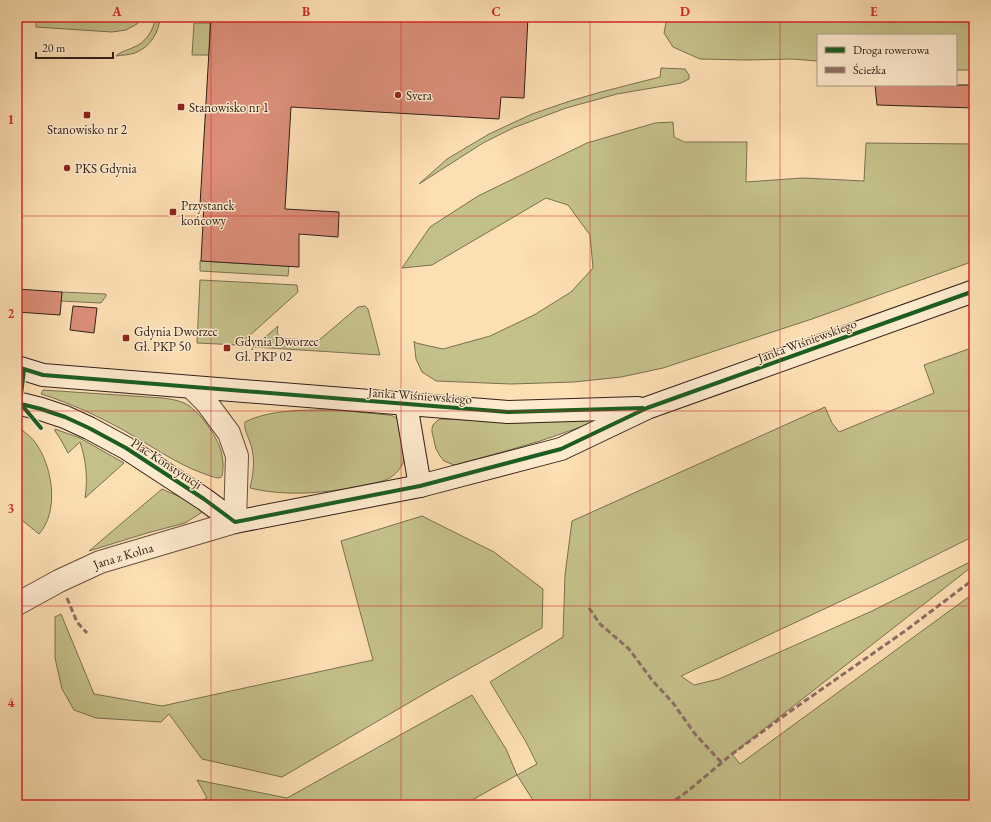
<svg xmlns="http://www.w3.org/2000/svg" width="991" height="822" viewBox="0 0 991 822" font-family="'EB Garamond',serif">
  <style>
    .green { fill: #c4c08a; stroke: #7a7050 }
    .building { fill: #db8e78; stroke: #312017 }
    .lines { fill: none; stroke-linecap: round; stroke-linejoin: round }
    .tertiary-casing { stroke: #64503e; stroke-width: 24 }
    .secondary-casing { stroke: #312017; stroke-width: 24 }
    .tertiary { stroke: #feeace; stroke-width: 22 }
    .secondary { stroke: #feeace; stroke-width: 22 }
    .quiet { stroke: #8d6e63; stroke-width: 3; stroke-dasharray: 6 3; stroke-linecap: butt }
    .cycleway-casing { stroke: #feeace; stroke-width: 6 }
    .cycleway { stroke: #1b5e20; stroke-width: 4 }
    .grid { fill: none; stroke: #d62828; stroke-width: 1; stroke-opacity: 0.55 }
    .poi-dot { fill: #8f2418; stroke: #feeace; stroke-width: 1.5 }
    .labels { text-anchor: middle; stroke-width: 3; stroke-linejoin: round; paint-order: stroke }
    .poi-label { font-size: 13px; fill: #312017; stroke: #feeace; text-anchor: start }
    .street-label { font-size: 13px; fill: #312017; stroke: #feeace }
    .neatline { fill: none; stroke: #d62828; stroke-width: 1.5 }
    .grid-label { font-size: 13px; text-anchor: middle; font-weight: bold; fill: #d62828 }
  </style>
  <rect width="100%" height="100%" fill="#fddfb4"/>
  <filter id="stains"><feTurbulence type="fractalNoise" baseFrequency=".005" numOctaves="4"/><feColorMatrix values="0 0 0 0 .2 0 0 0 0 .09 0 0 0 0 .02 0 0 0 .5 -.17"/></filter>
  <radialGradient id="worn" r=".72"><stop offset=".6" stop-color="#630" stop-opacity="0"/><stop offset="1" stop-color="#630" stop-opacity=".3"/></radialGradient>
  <g class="green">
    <polygon points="36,17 123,17 140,19 137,24 126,30 112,32 36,27"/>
    <path d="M156 17H160C159 33 150 47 135 53 129 55 122 55 116 56 122 51 125 51 132 48 146 43 153 31 156 17Z"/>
    <polygon points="667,17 974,17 974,70 956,70 956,35 818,35 818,61 792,59 747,60 700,59 673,47 664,33"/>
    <polygon points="194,23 210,23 209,55 192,55"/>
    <polygon points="661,68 685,69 689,75 689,79 681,83 617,94 566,108 513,128 483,143 419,184 447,159 489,134 532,114 570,101 601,92 660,77"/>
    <polygon points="673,122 674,137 684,142 747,142 746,182 803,178 864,181 866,143 974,144 974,261 812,319 663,368 621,377 574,382 511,384 436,381 422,372 416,359 414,341 416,343 443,349 490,336 534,315 571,292 593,268 590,235 568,205 546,198 432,265 402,268 430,227 478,196 587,143 655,123"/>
    <polygon points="200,261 289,266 288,276 200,271"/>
    <polygon points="200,280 297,285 298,292 239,345 197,343"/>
    <polygon points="62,292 106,294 106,296 101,303 61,301"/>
    <path d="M365 306 368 309 380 355 254 347 278 326C277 331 277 334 280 338L318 341 358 307Z"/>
    <polygon points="974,347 974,536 884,581 681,676 694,685 719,679 872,611 974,560 974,565 732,754 740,764 974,593 974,805 536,805 517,775 463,805 194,805 207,798 197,780 287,798 472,695 506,749 517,775 537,764 526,742 490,682 563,637 565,575 572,521 825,407 832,423 839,432 934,393 924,365"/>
    <path d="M43 390 163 398C170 399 177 400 184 403 199 410 217 436 221 451 223 459 224 467 222 476L220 478C214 478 208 475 202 473 175 463 150 445 125 431 98 416 70 403 41 394Z"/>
    <path d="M336 410 389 415C394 416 396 417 399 421 401 432 407 450 404 460 402 467 397 473 391 477 384 482 374 483 365 485 328 493 287 497 250 488 253 476 255 462 252 449 251 442 243 429 245 422 271 409 307 410 336 410Z"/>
    <polygon points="607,418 540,441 506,451 454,465 444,461 440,456 436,449 432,432 432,428 433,425 438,420 440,419 498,421"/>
    <path d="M17 427C25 432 32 437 37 445 53 469 59 512 39 534L18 517 17 508Z"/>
    <path d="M55 429 80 438 124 463 85 498C88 478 86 460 80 442L68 453 61 440 55 431Z"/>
    <polygon points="162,489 205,508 201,513 185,523 147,533 89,551"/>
    <polygon points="422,516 494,552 543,589 542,628 436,687 282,777 202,759 169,714 161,722 96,718 74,710 62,689 55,658 55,617 61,614 94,694 162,706 373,660 341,541"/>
  </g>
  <g class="building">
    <polygon points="211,17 528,17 524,98 501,97 499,119 291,107 285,209 339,212 338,237 299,234 299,267 201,261 204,205 200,205"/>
    <polygon points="875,85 974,85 974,108 877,105"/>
    <polygon points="17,289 62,292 60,315 17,312"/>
    <polygon points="73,306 97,308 94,333 70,330"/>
  </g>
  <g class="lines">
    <defs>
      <g id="tertiary">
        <path id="s1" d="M17 604 59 581 100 562 235 522 237 456 229 433 206 402 191 387"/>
      </g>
      <g id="secondary">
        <polyline points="17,367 43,375 508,412 638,408"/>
        <polyline points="17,403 41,409 65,417 89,428 126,448 204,499 235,522 420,486 561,449 647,408 974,291"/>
        <polyline points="406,404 420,486"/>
      </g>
    </defs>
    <use href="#tertiary" class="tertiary-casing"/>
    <use href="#secondary" class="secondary-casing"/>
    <use href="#tertiary" class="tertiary"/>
    <use href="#secondary" class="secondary"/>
    <g class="quiet">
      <polyline points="67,598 77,622 87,633"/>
      <polyline points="589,608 600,624 629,649 652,680 673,703 695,734 721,762"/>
      <polyline points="668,805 688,791 732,754 792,710 905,631 974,579"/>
    </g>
    <defs>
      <g id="cycleway">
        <polyline points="17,367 43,375 508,412 643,408"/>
        <polyline points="24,370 20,403 41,428"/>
        <polyline points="17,403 41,409 65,417 89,428 126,448 204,499 235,522 420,486 561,449 647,408 974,291"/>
      </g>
    </defs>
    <use href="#cycleway" class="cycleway-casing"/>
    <use href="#cycleway" class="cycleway"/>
  </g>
  <path class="grid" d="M211 17V805M401 17V805M590 17V805M780 17V805M17 216H974M17 411H974M17 606H974"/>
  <g class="poi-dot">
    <circle cx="398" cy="95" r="4"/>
    <rect x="177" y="103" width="8" height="8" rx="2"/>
    <rect x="83" y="111" width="8" height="8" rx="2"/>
    <circle cx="67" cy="168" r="4"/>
    <rect x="169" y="208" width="8" height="8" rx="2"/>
    <rect x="122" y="334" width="8" height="8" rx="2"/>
    <rect x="223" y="344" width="8" height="8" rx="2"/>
  </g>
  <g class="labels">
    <g class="poi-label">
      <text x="406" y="100">Svera</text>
      <text x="189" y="112">Stanowisko nr 1</text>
      <text x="87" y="134" text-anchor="middle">Stanowisko nr 2</text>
      <text x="75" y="173">PKS Gdynia</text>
      <text x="181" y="210">Przystanek<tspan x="181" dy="15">końcowy</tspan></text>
      <text x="134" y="336">Gdynia Dworzec<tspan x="134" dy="15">Gł. PKP 50</tspan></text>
      <text x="235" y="346">Gdynia Dworzec<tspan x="235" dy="15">Gł. PKP 02</tspan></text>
    </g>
    <g class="street-label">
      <text transform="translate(807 340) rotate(-20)" y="5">Janka Wiśniewskiego</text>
      <text transform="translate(420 395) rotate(4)" y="5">Janka Wiśniewskiego</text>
      <text transform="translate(167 463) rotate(33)" y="5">Plac Konstytucji</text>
      <text dy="5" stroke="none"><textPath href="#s1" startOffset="117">Jana z Kolna</textPath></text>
    </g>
  </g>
  <rect width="991" height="822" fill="none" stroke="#fddfb4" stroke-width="44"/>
  <rect x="817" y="34" width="140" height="52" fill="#feeace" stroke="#ac9985"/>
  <rect x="825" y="47" width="20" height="6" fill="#1b5e20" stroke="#ac9985"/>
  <text x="853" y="54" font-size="12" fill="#312017">Droga rowerowa</text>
  <rect x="825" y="67" width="20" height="6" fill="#8d6e63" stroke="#ac9985"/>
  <text x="853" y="74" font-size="12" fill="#312017">Ścieżka</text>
  <path d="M36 52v6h77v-6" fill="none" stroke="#312017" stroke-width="2"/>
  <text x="42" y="52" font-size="12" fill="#312017" stroke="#feeace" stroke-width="3" paint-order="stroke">20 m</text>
  <rect x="22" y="22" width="947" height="778" class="neatline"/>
  <g class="grid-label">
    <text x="117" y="16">A</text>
    <text x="306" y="16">B</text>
    <text x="496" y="16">C</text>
    <text x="685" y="16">D</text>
    <text x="874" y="16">E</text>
    <text x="11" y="124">1</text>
    <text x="11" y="318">2</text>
    <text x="11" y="513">3</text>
    <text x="11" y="707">4</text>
  </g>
  <rect width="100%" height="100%" filter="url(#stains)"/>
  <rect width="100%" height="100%" fill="url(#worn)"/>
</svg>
